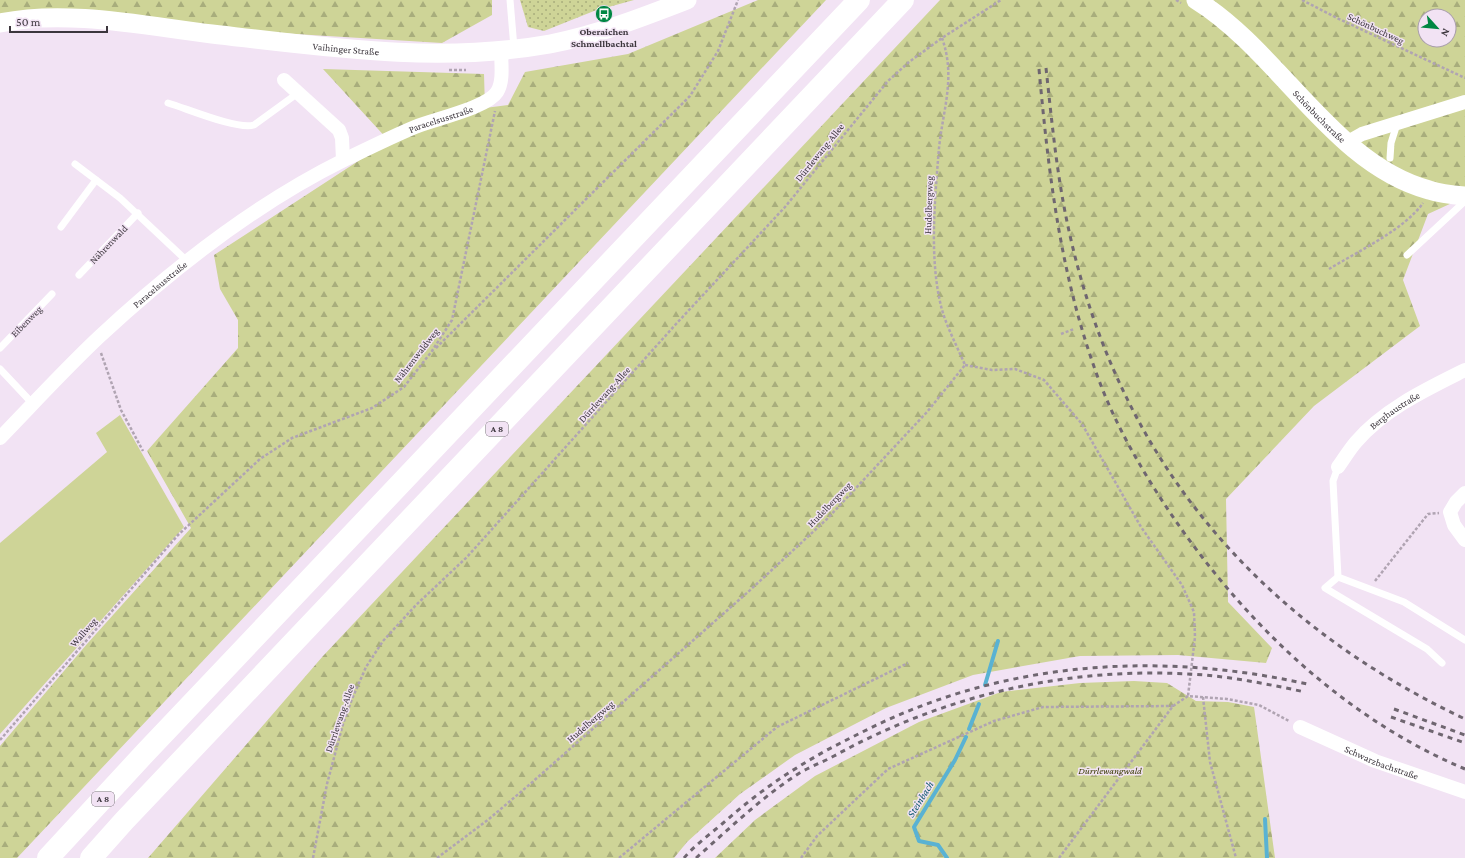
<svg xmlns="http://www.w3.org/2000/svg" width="1465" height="858" viewBox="0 0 1465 858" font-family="'Crimson Pro',serif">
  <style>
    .grass { fill: url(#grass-dots) }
    .forest { fill: url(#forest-firs); fill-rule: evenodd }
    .garden { fill: #ced497 }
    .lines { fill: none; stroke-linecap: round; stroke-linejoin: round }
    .stream { stroke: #59b2d3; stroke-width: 4 }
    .path { stroke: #b0a4b2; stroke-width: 2.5; stroke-dasharray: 3 2; stroke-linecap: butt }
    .lane { stroke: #fff; stroke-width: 7 }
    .street { stroke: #fff; stroke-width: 14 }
    .secondary { stroke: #fff; stroke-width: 19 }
    .highway { stroke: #fff; stroke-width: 22 }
    .rail { stroke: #6f6670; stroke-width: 3; stroke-dasharray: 5 5; stroke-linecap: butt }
    .labels { text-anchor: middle; stroke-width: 3; stroke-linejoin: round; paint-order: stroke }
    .shield { fill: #f2e3f4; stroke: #736a74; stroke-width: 1 }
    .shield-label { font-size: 9px; font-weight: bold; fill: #3c363d }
    .street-label { font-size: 10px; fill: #3c363d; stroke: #f2e3f4 }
    .poi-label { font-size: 10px; font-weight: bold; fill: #3c363d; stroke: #f2e3f4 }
    .park-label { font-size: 10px; font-style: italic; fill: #383a00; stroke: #f2e3f4 }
    .water-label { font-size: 11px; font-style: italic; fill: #0c576e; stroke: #f2e3f4 }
  </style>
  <defs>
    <pattern id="grass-dots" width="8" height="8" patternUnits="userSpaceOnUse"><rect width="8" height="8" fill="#ced497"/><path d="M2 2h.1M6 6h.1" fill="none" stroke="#a8ad7c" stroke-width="1.8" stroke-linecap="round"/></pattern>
    <pattern id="forest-firs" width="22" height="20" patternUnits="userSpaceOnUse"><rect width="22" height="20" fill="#ced497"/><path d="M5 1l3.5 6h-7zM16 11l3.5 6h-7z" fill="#a8ad7c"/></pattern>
  </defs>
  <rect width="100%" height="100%" fill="#f2e3f4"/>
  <polygon class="grass" points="520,0 634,0 594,11 544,31 528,27"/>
  <g class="forest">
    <polygon points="0,0 492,0 492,15 442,43 0,16"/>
    <polygon points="758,0 826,0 17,858 0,858 0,746 87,644 191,528 147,451 238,348 238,320 220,289 214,255 389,141 323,69 484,74 485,108 508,105 525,72 628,54"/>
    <path d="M940 0H1465V197L1428 214 1403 280 1420 326 1314 406 1226 499 1228 602 1272 648 1266 663 1178 655 1080 656 973 675 886 708 795 755 740 794 687 842 674 858H148L323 656ZM1425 16H1449V40H1425Z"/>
    <polygon points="1134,681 1167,683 1196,701 1228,702 1254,707 1275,858 715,858 755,820 815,776 919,722 1001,692 1080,683"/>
  </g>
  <polygon class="garden" points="120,415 184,527 0,734 0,543 107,452 96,433"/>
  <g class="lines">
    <g class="stream">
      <polyline points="985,685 998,641"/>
      <polyline points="969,729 979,704"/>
      <polyline points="1265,819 1267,858"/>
      <polyline points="947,858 938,845 919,841 914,827 955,760 966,737"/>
    </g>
    <g class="path">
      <polyline points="1176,0 1181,3"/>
      <polyline points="1302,0 1337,18 1465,78"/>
      <polyline points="449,70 466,70"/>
      <path d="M1329 269C1357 252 1405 229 1423 203"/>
      <polyline points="1061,334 1074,329"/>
      <polyline points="436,348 690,96 718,51 738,0"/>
      <polyline points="101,353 121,410 143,451"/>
      <polyline points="965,365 992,370 1015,369 1044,380 1082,424 1141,527 1182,585 1194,612 1195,637 1188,696"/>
      <polyline points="1375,581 1428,514 1439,513"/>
      <polyline points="1203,697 1210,762 1236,858"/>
      <polyline points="0,740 178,535 260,459 292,438 372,408 404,387 432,351 452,320 495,111"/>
      <polyline points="313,858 327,784 343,724 352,699 366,667 383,641 416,605 467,557 676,324 785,207 888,81 909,62 942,38 1001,0"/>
      <path d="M437 858 489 819 529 785 748 592 827 519 927 412 965 365C957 346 946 326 941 306 929 257 935 198 939 148 943 109 956 77 942 38"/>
      <polyline points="619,858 777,727 908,663"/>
      <polyline points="801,858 817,836 888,769 994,721 1043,707 1173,706"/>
      <polyline points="1059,858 1173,706 1188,696 1227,699 1259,705 1289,721"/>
    </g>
    <g class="lane">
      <polyline points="510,0 514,48"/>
      <path d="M168 103C188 109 237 130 254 125L298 93"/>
      <polyline points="1390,158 1391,143 1397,124"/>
      <polyline points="75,164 120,198 187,261"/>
      <polyline points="61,227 96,180"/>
      <polyline points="1407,255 1465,201"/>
      <polyline points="79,275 138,213"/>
      <polyline points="0,348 52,294"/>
      <polyline points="0,369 33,404"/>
      <polyline points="1338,467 1333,481 1338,577 1404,602 1465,640"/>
      <polyline points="1338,577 1325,588 1427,649 1442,663"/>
    </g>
    <g class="street">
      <polyline points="284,80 339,130 342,138 343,160"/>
      <polyline points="1346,143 1362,134 1465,102"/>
      <path id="s1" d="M0 438C33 404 65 369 99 337 171 270 255 204 344 160 367 149 391 137 415 127 434 119 487 108 497 92 504 81 501 63 501 50"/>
      <path id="s2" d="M1338 467C1344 459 1349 450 1356 442 1384 409 1427 389 1465 370"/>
      <polyline points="1465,493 1456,502 1450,512 1454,525 1465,540"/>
      <path id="s3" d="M1300 727 1375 761 1465 792"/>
    </g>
    <g class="secondary">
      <path id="s4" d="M1196 0C1280 52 1333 164 1429 190 1441 194 1453 195 1465 196"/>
      <path id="s5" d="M0 23C66 9 146 26 212 34 325 47 438 64 550 44 597 35 643 17 687 0"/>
    </g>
    <g class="highway">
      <polyline points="48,858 145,753 859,0"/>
      <polyline points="91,858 124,821 903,0"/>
    </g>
    <g class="rail">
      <path d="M1046 68C1052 123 1057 177 1069 231 1119 459 1256 620 1465 719"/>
      <path d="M1039 69C1049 178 1061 280 1100 383 1116 425 1139 465 1163 502 1237 615 1339 716 1465 769"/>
      <polyline points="1394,709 1465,735"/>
      <polyline points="1391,717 1465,743"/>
      <path d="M684 858C695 845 709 835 722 824 757 793 786 773 827 750 856 735 885 720 916 708 1041 659 1177 655 1307 684"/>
      <path d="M696 858C730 828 763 796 801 772 812 766 823 762 834 756 948 693 1074 665 1204 675 1238 678 1272 685 1305 692"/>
    </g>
  </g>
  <defs>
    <symbol id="bus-disc" viewBox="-11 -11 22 22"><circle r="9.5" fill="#008743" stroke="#f2e3f4"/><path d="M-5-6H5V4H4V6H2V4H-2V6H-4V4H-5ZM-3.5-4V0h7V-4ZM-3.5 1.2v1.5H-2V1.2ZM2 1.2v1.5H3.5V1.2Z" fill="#fff"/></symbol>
  </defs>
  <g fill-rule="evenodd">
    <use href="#bus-disc" x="594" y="4" width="20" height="20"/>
  </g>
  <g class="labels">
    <g class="shield">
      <rect x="486" y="422" width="22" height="14" rx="3"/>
      <rect x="92" y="792" width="22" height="14" rx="3"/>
    </g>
    <g class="shield-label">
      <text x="497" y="432">A 8</text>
      <text x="103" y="802">A 8</text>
    </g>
    <g class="street-label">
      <text transform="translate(1376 28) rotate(25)" y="4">Schönbuchweg</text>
      <text dy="4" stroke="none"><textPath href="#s5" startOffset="348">Vaihinger Straße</textPath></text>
      <text dy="4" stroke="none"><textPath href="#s4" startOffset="170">Schönbuchstraße</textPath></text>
      <text dy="4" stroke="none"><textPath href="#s1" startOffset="550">Paracelsusstraße</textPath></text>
      <text transform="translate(819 152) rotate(-51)" y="4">Dürrlewang-Allee</text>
      <text transform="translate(928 205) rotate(-88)" y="4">Hudelbergweg</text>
      <text transform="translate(108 244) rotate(-46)" y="4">Nährenwald</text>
      <text dy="4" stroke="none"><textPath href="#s1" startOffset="222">Paracelsusstraße</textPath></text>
      <text transform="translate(26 321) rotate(-45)" y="4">Eibenweg</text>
      <text transform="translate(416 355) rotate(-52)" y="4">Nährenwaldweg</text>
      <text transform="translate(604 394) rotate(-48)" y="4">Dürrlewang-Allee</text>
      <text dy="4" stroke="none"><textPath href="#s2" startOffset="81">Berghaustraße</textPath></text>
      <text transform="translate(829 504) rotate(-46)" y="4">Hudelbergweg</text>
      <text transform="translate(83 632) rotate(-49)" y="4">Wallweg</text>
      <text transform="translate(339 718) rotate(-71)" y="4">Dürrlewang-Allee</text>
      <text transform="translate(590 721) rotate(-41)" y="4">Hudelbergweg</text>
      <text dy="4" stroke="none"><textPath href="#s3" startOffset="89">Schwarzbachstraße</textPath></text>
    </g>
    <g class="poi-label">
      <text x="604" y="35">Oberaichen<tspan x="604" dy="12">Schmellbachtal</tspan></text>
    </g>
    <g class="park-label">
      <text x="1110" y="774">Dürrlewangwald</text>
    </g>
    <g class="water-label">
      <text transform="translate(920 799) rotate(-58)" y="4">Steinbach</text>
    </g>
  </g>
  <g transform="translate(1437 28) rotate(117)"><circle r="19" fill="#f2e3f4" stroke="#a99eab"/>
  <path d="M0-3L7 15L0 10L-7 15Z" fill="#008743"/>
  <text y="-6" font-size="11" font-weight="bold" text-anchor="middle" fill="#3c363d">N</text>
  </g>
  <path d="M10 26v6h97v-6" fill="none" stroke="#3c363d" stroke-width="2"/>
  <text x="16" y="26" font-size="12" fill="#3c363d" stroke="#f2e3f4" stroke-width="3" paint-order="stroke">50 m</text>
</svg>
